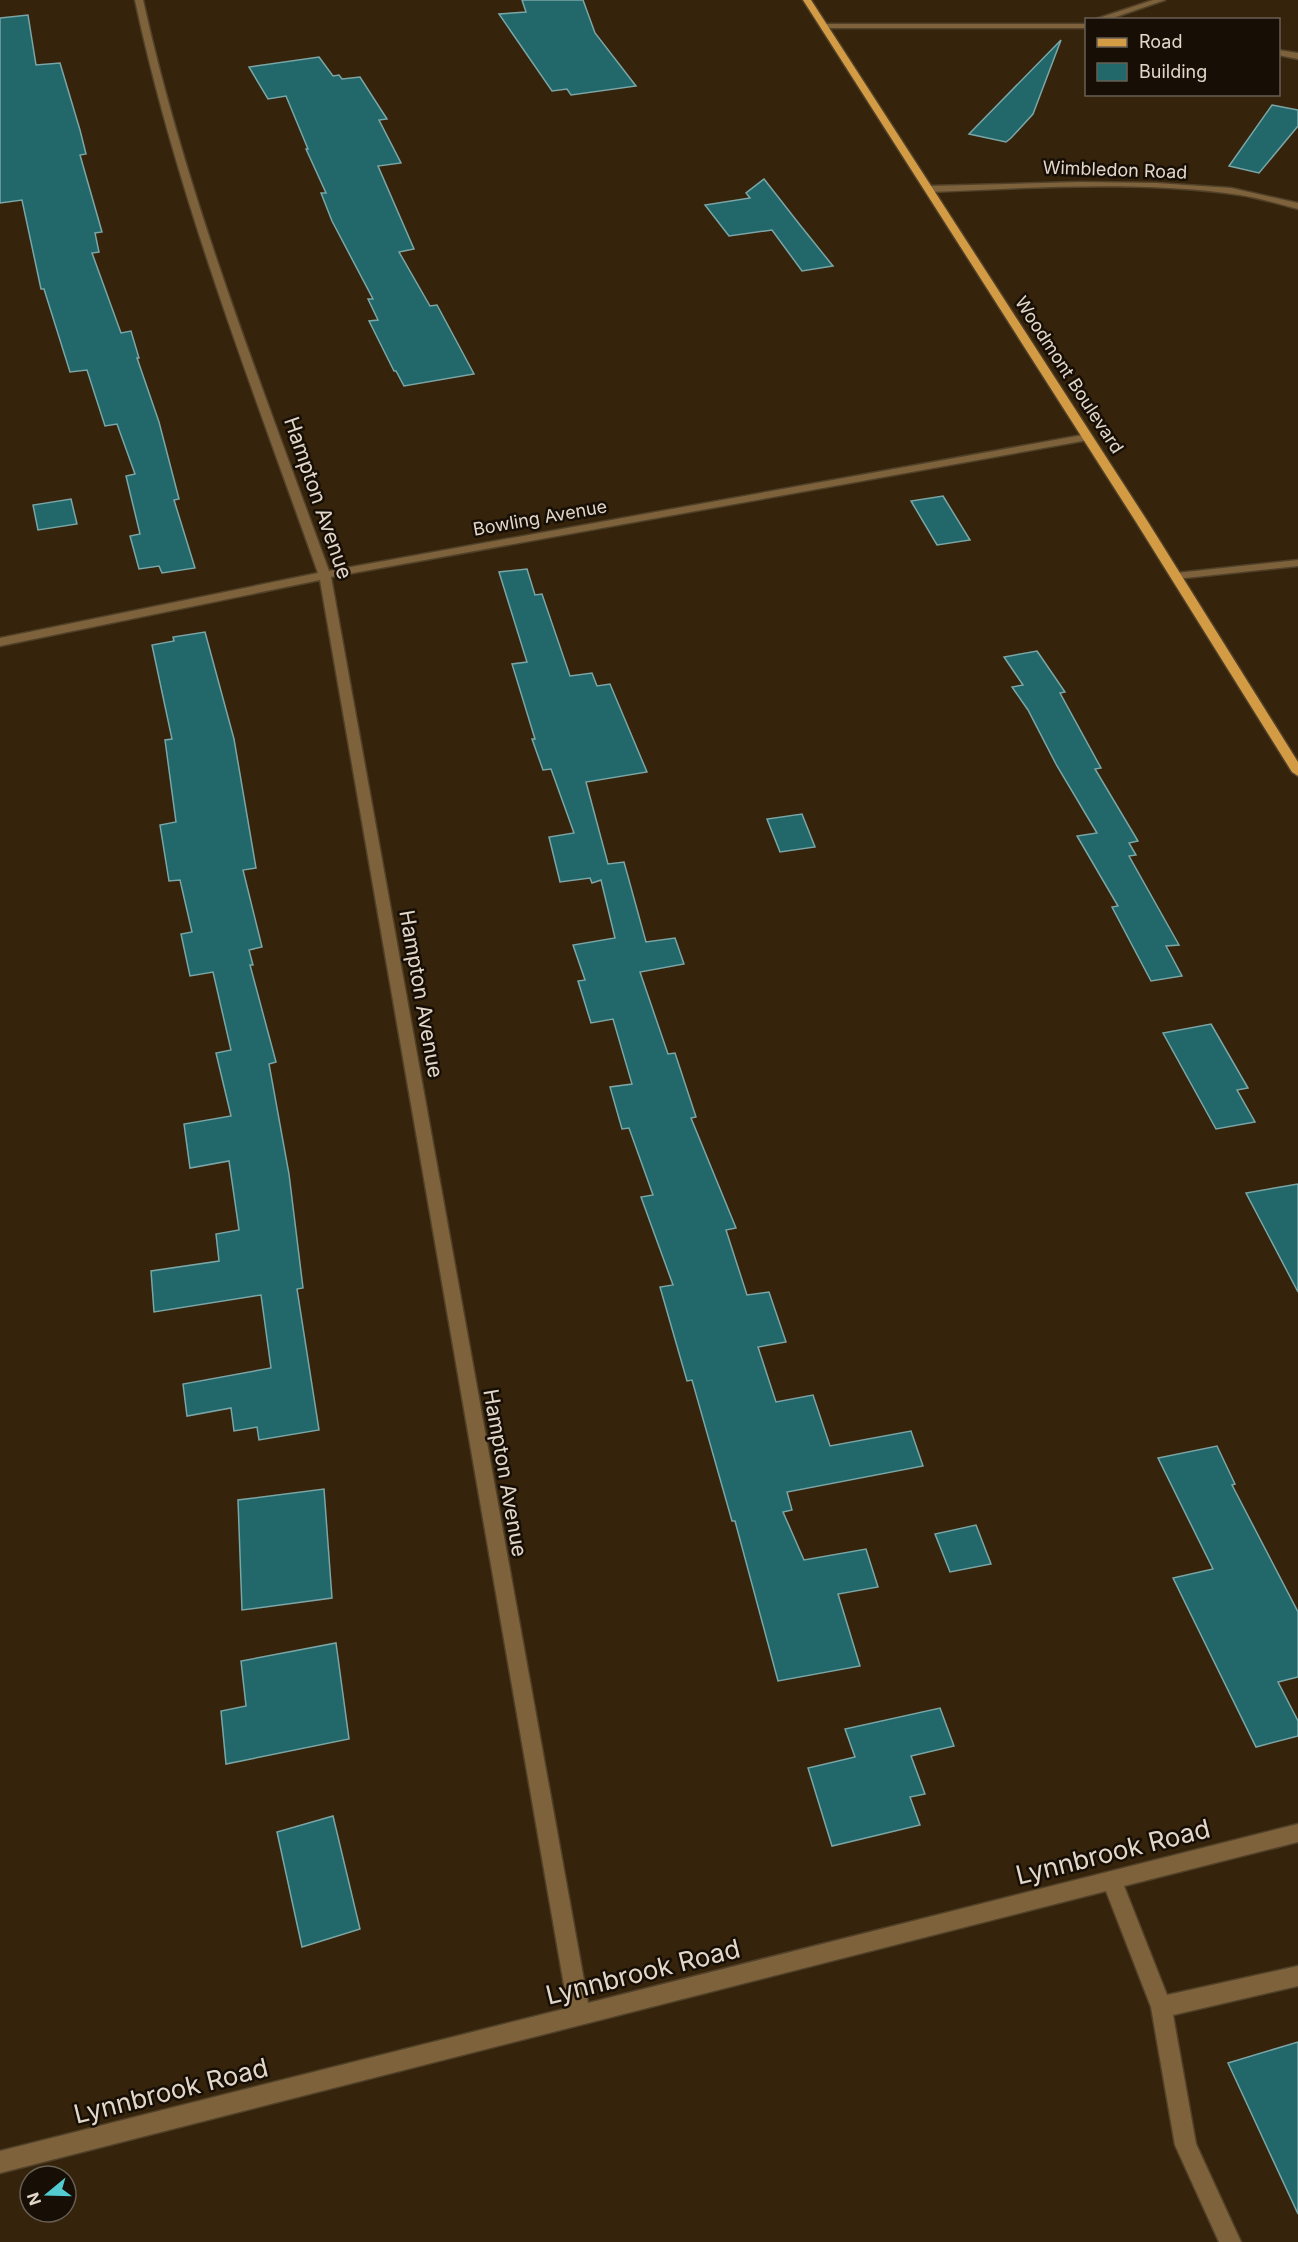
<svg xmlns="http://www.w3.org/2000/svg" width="1298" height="2242" viewBox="0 0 1298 2242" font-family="Inter,sans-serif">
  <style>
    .building { fill: #226769; stroke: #7ba6a7; stroke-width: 1.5 }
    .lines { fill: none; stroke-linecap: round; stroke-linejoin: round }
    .minor-casing { stroke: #514129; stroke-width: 3 }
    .major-casing { stroke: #514129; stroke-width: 3 }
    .minor { fill: #7e623c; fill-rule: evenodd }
    .major { fill: #d49b45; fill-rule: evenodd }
    .labels { text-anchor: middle; stroke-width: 5; stroke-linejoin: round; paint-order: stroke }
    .far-street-label { font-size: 18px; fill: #e2d7c8; stroke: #170f06 }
    .street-label { font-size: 21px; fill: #e2d7c8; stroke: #170f06 }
    .near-street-label { font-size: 26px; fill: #e2d7c8; stroke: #170f06 }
  </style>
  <rect width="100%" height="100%" fill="#35240b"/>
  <g class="building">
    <polygon points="522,0 583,0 595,33 636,86 571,95 567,89 552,91 499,14 526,12"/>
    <polygon points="28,15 36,65 60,63 80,130 86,154 80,155 102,232 95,233 99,252 92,253 121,333 131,331 139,358 137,358 159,422 179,499 174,500 195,568 162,573 159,566 139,569 130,536 140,534 126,476 135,474 117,424 105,426 87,370 70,372 44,289 41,289 22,200 0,203 0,18"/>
    <polygon points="1061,40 1033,114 1011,138 1006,142 969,134"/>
    <polygon points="319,57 333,76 339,75 342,79 360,77 387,119 379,120 401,163 378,166 414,249 399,252 430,306 437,305 474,374 404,386 396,371 394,371 369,321 378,320 368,299 373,299 332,221 321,193 326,193 306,149 308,149 286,96 268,99 249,67"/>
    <polygon points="1272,105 1298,110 1298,126 1259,173 1229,166"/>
    <polygon points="764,179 800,225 833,266 802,271 772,230 729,236 705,205 750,198 746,193"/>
    <polygon points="943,496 970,540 937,545 911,501"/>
    <polygon points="71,499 77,524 38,530 33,505"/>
    <polygon points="527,569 535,595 542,594 570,676 592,673 597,686 610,684 647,772 586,782 608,864 624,862 646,942 675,938 684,964 640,972 668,1054 675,1053 696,1117 691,1118 736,1228 726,1230 747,1295 769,1292 786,1342 758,1347 776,1402 813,1395 830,1446 911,1431 923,1466 787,1492 792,1510 783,1512 804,1560 866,1549 878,1587 838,1594 860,1666 778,1681 735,1521 732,1521 692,1380 687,1381 660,1287 673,1285 641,1197 653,1195 629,1128 622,1129 610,1087 632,1084 613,1019 591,1023 578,981 585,980 573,945 615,938 601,880 592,883 590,878 560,882 549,837 574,833 551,769 543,770 532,739 535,739 512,664 527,662 499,572"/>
    <polygon points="205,632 234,739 256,868 243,870 262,947 249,950 253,965 250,965 276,1062 269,1064 289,1174 303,1288 297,1289 319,1430 259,1440 257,1427 234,1431 231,1408 187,1416 183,1384 271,1368 261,1295 154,1312 151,1271 219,1261 216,1234 239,1230 229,1161 190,1168 184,1124 231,1116 216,1053 231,1050 213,972 190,976 181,934 192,932 180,880 169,881 160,825 176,822 165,740 172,739 152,645 174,641 173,637"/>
    <polygon points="1037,651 1065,692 1060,693 1101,768 1095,769 1138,841 1129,843 1136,855 1129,856 1179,945 1166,946 1182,976 1151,981 1112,907 1118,906 1077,836 1097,833 1057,766 1028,710 1012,687 1023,685 1004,657"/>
    <polygon points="802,814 815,847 780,852 767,819"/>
    <polygon points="1211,1024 1248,1088 1237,1090 1255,1122 1216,1129 1163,1033"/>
    <polygon points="1298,1184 1298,1292 1246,1193"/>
    <polygon points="1217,1446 1235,1484 1232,1485 1298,1612 1298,1677 1278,1682 1298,1721 1298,1736 1256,1747 1173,1578 1213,1569 1158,1458"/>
    <polygon points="324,1489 332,1598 242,1610 238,1500"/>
    <polygon points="976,1525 991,1564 950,1572 935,1534"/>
    <polygon points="336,1643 349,1739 226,1764 221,1711 246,1706 241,1661"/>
    <polygon points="940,1708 954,1746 911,1756 925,1794 910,1797 920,1825 832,1846 808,1768 855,1757 845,1729"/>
    <polygon points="333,1816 360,1929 302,1947 277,1832"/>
    <polygon points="1298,2042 1298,2214 1228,2063"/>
  </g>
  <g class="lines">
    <defs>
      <g id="minor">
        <path d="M135 0H143C186 196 261 383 329 571L1088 434 1093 437 1088 440 331 577 588 2003 1298 1824V1842L1124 1886 1167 1995 1298 1966V1986L1173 2015 1196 2144 1241 2242H1219L1175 2145 1151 2007 1106 1891 0 2173V2151L568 2008 320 580 0 646V638L318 573C251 384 177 196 135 0Z"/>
        <polygon points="1153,0 1165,0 1107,20 1093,20"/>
        <rect x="821" y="24" width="265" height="4"/>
        <polygon points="1278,50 1298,53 1298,59 1278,55"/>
        <path d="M1080 182 1156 183 1231 188 1298 203V209C1279 204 1260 198 1240 195 1141 180 1029 188 929 192L924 189 929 186Z"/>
        <polygon points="1298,560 1298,566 1176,579 1170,576 1176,573"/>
      </g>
      <polygon id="major" points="803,0 811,0 1148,522 1298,762 1298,776 1292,772 1136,522"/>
    </defs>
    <use href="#minor" class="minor-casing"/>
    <use href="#major" class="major-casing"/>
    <use href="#minor" class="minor"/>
    <use href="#major" class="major"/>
  </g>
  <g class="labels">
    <g class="far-street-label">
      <text transform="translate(1115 170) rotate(2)" y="6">Wimbledon Road</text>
      <text transform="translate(1069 375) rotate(57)" y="6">Woodmont Boulevard</text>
      <text transform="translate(540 518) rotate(-10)" y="6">Bowling Avenue</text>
    </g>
    <g class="street-label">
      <text transform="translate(318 498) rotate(71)" y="7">Hampton Avenue</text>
      <text transform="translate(421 994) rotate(80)" y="7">Hampton Avenue</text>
      <text transform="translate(505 1473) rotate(80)" y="7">Hampton Avenue</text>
    </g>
    <g class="near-street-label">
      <text transform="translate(1113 1852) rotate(-14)" y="9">Lynnbrook Road</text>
      <text transform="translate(643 1972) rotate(-14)" y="9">Lynnbrook Road</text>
      <text transform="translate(171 2091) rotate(-14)" y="9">Lynnbrook Road</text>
    </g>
  </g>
  <rect x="1085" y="18" width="195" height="78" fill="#170f06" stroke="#685f54" stroke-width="1.5"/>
  <rect x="1097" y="38" width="30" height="9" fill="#d49b45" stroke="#685f54" stroke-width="1.5"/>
  <text x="1139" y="48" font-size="18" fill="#e2d7c8">Road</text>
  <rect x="1097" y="63" width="30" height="18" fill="#226769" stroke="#685f54" stroke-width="1.5"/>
  <text x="1139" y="78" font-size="18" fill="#e2d7c8">Building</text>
  <g transform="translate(48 2194) rotate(251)"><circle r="28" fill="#170f06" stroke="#685f54" stroke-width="1.5"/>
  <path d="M0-4.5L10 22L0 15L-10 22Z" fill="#52ccd0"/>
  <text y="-9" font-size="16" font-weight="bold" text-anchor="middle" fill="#e2d7c8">N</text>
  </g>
</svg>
